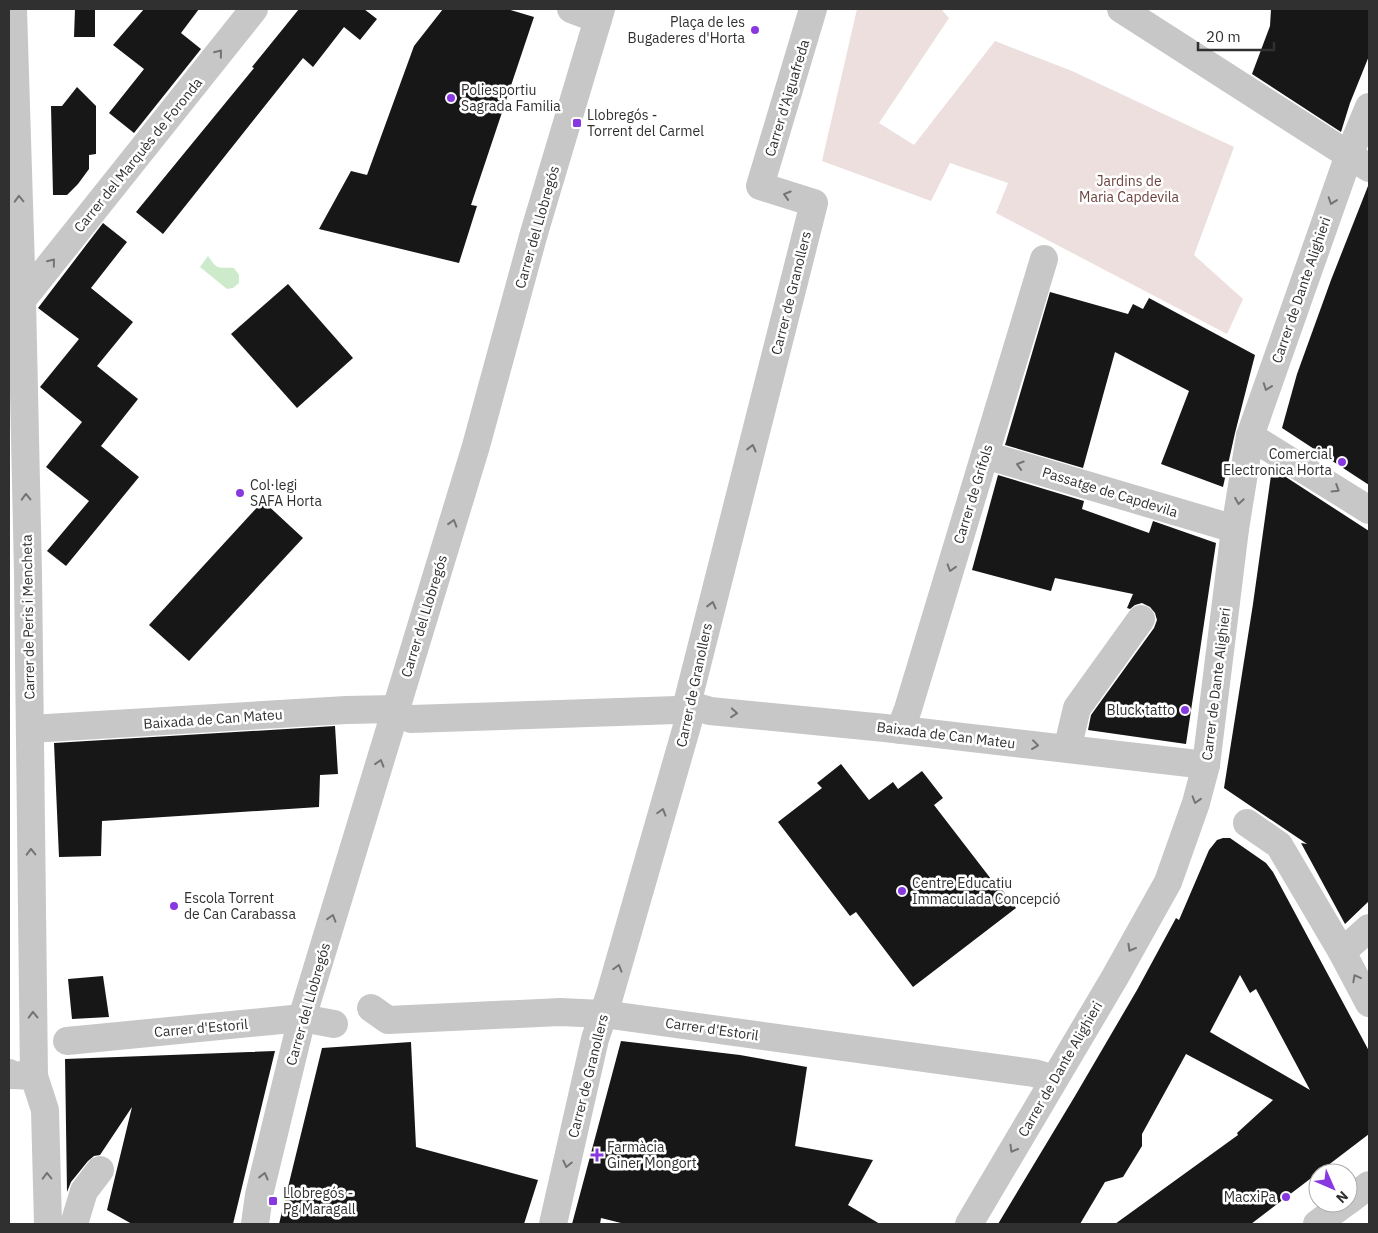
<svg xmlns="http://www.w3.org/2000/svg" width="1378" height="1233" viewBox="0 0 1378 1233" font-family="'IBM Plex Sans',sans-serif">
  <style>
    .green { fill: #ecdfde }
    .water { fill: #cdebcb }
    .building { fill: #171717; fill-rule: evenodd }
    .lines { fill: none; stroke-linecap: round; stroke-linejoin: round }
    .minor { stroke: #c7c7c7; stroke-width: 28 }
    .oneway { stroke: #747474 }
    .poi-dot { fill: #8838e0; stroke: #fff; stroke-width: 2 }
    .labels { text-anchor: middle; stroke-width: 5; stroke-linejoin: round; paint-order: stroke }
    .poi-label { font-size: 14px; fill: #303030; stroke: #fff; text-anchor: start }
    .street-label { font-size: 14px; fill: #303030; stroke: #fff }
    .park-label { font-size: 14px; fill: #6b423e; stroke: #fff }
  </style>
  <rect width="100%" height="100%" fill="#fff"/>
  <polygon class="green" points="857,9 941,9 949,18 879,123 914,145 995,41 1072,71 1234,147 1194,255 1243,299 1227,334 996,213 1008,183 950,163 931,201 822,161"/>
  <path class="water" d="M208 256C218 271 218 267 234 268L239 275V283L233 288 227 289 200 267Z"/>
  <g class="building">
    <polygon points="75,9 95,9 95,37 74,37"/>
    <polygon points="144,9 199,9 181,33 201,49 134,133 109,113 144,69 113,45"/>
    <polygon points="299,9 364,9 377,19 360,40 344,27 313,67 303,58 163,234 136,212 254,68 252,67"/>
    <polygon points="443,9 507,9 534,17 471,205 477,206 459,263 319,229 351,171 367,175 414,46"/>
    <polygon points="1271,9 1369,9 1369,56 1350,103 1341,132 1252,74 1270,26"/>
    <polygon points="77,87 96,106 96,154 89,155 89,169 78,184 67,195 53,195 51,106 62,106"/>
    <polygon points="1368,186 1369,186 1369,485 1282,428 1297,374 1331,280"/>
    <polygon points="103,223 127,242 91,288 133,322 97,366 138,399 101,446 139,477 66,566 47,551 89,501 46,467 82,422 40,387 79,339 38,308"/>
    <polygon points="288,284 353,358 297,408 231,334"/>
    <polygon points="1050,292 1128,314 1133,304 1143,309 1149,298 1255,355 1235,433 1223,487 1161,464 1189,391 1115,352 1083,468 1005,445"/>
    <polygon points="1272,468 1369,531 1369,901 1345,924 1301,843 1307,844 1224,788 1253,604"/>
    <polygon points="998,475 1084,501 1082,509 1149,533 1153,521 1216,543 1186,744 1088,730 1091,715 1154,628 1157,620 1155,613 1150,607 1142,603 1135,605 1130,609 1127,608 1133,594 1055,578 1051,591 972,570"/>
    <polygon points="263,501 303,538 189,661 149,625"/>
    <polygon points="335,726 338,774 320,775 319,807 102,821 101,856 59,857 54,743"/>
    <polygon points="841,764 869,800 893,782 898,789 922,771 943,798 934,805 991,879 993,878 1016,908 913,987 856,912 850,916 778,822 822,788 817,783"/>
    <path d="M1223 838H1230L1266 863 1273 872 1369 1051V1134L1251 1224H1115L1238 1135 1237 1133 1273 1100 1186 1054 1142 1134V1146L1123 1177 1105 1182 1080 1224H998L1075 1096 1137 990 1176 918 1179 920 1209 850 1217 840ZM1240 975 1250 993 1256 989 1310 1090 1210 1032Z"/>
    <polygon points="103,976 109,1017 72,1019 68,979"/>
    <polygon points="621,1041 740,1055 807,1067 795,1146 873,1160 848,1205 880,1224 625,1224 601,1218 600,1224 572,1224"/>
    <polygon points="411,1042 416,1147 538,1180 524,1224 279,1224 322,1048"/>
    <polygon points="275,1051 233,1224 132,1224 107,1210 132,1107 100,1155 94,1156 88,1161 71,1182 67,1192 65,1059"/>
  </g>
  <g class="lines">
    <g class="minor">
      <polyline points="13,9 22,300 28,574 34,1076 45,1110 48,1224"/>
      <polyline points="571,9 598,19"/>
      <polyline points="1121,9 1369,168"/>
      <polyline points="22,300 254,9"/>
      <polyline points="1250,436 1369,510"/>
      <polyline points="985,455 1235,529"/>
      <polyline points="687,704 710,711 885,728 1206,765"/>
      <polyline points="411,719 677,710"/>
      <polyline points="30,729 346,710 396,709"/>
      <polyline points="900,730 908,709 1044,259"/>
      <polyline points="1068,749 1071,733 1077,708 1141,619"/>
      <polyline points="1247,823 1279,845 1342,952 1369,1003"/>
      <polyline points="1342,952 1369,928"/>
      <polyline points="371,1008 388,1020 560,1012 603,1014 1034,1073 1054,1079"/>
      <polyline points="67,1041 302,1018 334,1024"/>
      <polyline points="9,1073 11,1075 34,1076"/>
      <polyline points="1348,1201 1369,1185"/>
      <polyline points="74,1224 84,1191 100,1170"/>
      <polyline points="255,1224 259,1195 302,1018 476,446 534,233 601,9"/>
      <polyline points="553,1224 595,1039 610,994 689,719 687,704 814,203 760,186 813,9"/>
      <polyline points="969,1224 1115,977 1168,882 1196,803 1206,765 1235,529 1250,436 1349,155 1369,107"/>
      <polyline points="1317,1224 1345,1203"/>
    </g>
  </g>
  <defs><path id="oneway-chevron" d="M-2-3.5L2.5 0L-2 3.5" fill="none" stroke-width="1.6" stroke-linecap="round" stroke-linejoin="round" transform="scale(1.25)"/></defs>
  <g class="oneway">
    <use href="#oneway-chevron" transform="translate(219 53) rotate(-51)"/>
    <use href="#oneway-chevron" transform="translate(787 195) rotate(-163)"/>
    <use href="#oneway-chevron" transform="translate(19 199) rotate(-92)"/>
    <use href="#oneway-chevron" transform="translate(1332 201) rotate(109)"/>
    <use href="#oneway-chevron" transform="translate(52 262) rotate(-51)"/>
    <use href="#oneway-chevron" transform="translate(1267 387) rotate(110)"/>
    <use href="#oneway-chevron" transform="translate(752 448) rotate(-76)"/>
    <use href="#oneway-chevron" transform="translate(1020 465) rotate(-163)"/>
    <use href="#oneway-chevron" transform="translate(1336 489) rotate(32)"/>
    <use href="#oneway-chevron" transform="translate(26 497) rotate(-91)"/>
    <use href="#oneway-chevron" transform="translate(1239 501) rotate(99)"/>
    <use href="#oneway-chevron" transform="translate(453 523) rotate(-73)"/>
    <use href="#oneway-chevron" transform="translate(951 568) rotate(107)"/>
    <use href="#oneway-chevron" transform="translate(712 605) rotate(-76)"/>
    <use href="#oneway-chevron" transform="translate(734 713) rotate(5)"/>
    <use href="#oneway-chevron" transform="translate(1035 745) rotate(7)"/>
    <use href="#oneway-chevron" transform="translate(380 763) rotate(-73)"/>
    <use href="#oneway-chevron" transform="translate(1196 800) rotate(107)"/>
    <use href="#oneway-chevron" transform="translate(662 812) rotate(-74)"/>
    <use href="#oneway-chevron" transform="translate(31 852) rotate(-91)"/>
    <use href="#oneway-chevron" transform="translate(332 918) rotate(-73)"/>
    <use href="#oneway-chevron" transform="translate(1131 948) rotate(119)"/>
    <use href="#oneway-chevron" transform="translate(618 968) rotate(-74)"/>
    <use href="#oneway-chevron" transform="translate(1356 978) rotate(-118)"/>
    <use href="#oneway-chevron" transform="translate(33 1015) rotate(-91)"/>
    <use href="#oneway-chevron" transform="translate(1013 1149) rotate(120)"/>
    <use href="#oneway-chevron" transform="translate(567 1164) rotate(103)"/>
    <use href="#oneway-chevron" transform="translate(47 1176) rotate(-91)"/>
    <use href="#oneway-chevron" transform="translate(264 1176) rotate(-76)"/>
  </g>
  <g class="poi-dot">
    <circle cx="755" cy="30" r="5"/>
    <circle cx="451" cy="98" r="5"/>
    <rect x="572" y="118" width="10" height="10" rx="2.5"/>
    <circle cx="1342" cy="462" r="5"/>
    <circle cx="240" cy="493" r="5"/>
    <circle cx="1185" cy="710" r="5"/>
    <circle cx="902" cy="891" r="5"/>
    <circle cx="174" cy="906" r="5"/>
    <path d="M594.5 1147.5h5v5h5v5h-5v5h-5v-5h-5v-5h5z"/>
    <circle cx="1286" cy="1197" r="5"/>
    <rect x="268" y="1196" width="10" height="10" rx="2.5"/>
  </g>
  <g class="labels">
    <g class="poi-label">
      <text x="745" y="27" text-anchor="end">Plaça de les<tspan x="745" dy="16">Bugaderes d'Horta</tspan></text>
      <text x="461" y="95">Poliesportiu<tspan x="461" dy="16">Sagrada Familia</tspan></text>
      <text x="587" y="120">Llobregós -<tspan x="587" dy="16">Torrent del Carmel</tspan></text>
      <text x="1332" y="459" text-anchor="end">Comercial<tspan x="1332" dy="16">Electronica Horta</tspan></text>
      <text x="250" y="490">Col·legi<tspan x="250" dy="16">SAFA Horta</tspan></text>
      <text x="1175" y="715" text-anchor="end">Bluck tatto</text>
      <text x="912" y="888">Centre Educatiu<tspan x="912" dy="16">Immaculada Concepció</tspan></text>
      <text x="184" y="903">Escola Torrent<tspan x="184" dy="16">de Can Carabassa</tspan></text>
      <text x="607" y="1152">Farmàcia<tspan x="607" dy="16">Giner Mongort</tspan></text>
      <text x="283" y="1198">Llobregós -<tspan x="283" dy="16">Pg Maragall</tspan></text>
      <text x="1276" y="1202" text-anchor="end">MacxiPa</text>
    </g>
    <g class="street-label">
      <text transform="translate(787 98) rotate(-73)" y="5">Carrer d'Aiguafreda</text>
      <text transform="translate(138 155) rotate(-51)" y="5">Carrer del Marquès de Foronda</text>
      <text transform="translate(537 227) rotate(-74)" y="5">Carrer del Llobregós</text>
      <text transform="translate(1301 290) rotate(-71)" y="5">Carrer de Dante Alighieri</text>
      <text transform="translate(791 293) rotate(-76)" y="5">Carrer de Granollers</text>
      <text transform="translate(1110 492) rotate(17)" y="5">Passatge de Capdevila</text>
      <text transform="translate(973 494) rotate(-73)" y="5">Carrer de Grífols</text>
      <text transform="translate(424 616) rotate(-73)" y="5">Carrer del Llobregós</text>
      <text transform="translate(28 617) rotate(-91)" y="5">Carrer de Peris i Mencheta</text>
      <text transform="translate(1216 684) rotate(-83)" y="5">Carrer de Dante Alighieri</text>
      <text transform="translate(694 685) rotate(-78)" y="5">Carrer de Granollers</text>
      <text transform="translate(213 719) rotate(-4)" y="5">Baixada de Can Mateu</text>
      <text transform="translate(946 735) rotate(7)" y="5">Baixada de Can Mateu</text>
      <text transform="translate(308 1004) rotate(-74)" y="5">Carrer del Llobregós</text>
      <text transform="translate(201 1028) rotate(-5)" y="5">Carrer d'Estoril</text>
      <text transform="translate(712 1029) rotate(8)" y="5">Carrer d'Estoril</text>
      <text transform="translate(1060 1069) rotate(-60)" y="5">Carrer de Dante Alighieri</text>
      <text transform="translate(588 1076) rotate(-76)" y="5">Carrer de Granollers</text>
    </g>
    <g class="park-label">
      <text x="1129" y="186">Jardins de<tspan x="1129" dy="16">Maria Capdevila</tspan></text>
    </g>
  </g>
  <rect width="1378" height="1233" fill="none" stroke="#303030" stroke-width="20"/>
  <g transform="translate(1333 1188) rotate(135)"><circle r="24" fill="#ffffff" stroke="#acacac"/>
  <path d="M0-4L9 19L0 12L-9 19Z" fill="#8838e0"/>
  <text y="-8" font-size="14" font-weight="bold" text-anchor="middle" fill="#303030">N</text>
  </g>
  <path d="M1198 42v8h76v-8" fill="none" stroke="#303030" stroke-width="2.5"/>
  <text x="1206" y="42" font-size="15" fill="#303030" stroke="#ffffff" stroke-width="4" paint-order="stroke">20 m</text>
</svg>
